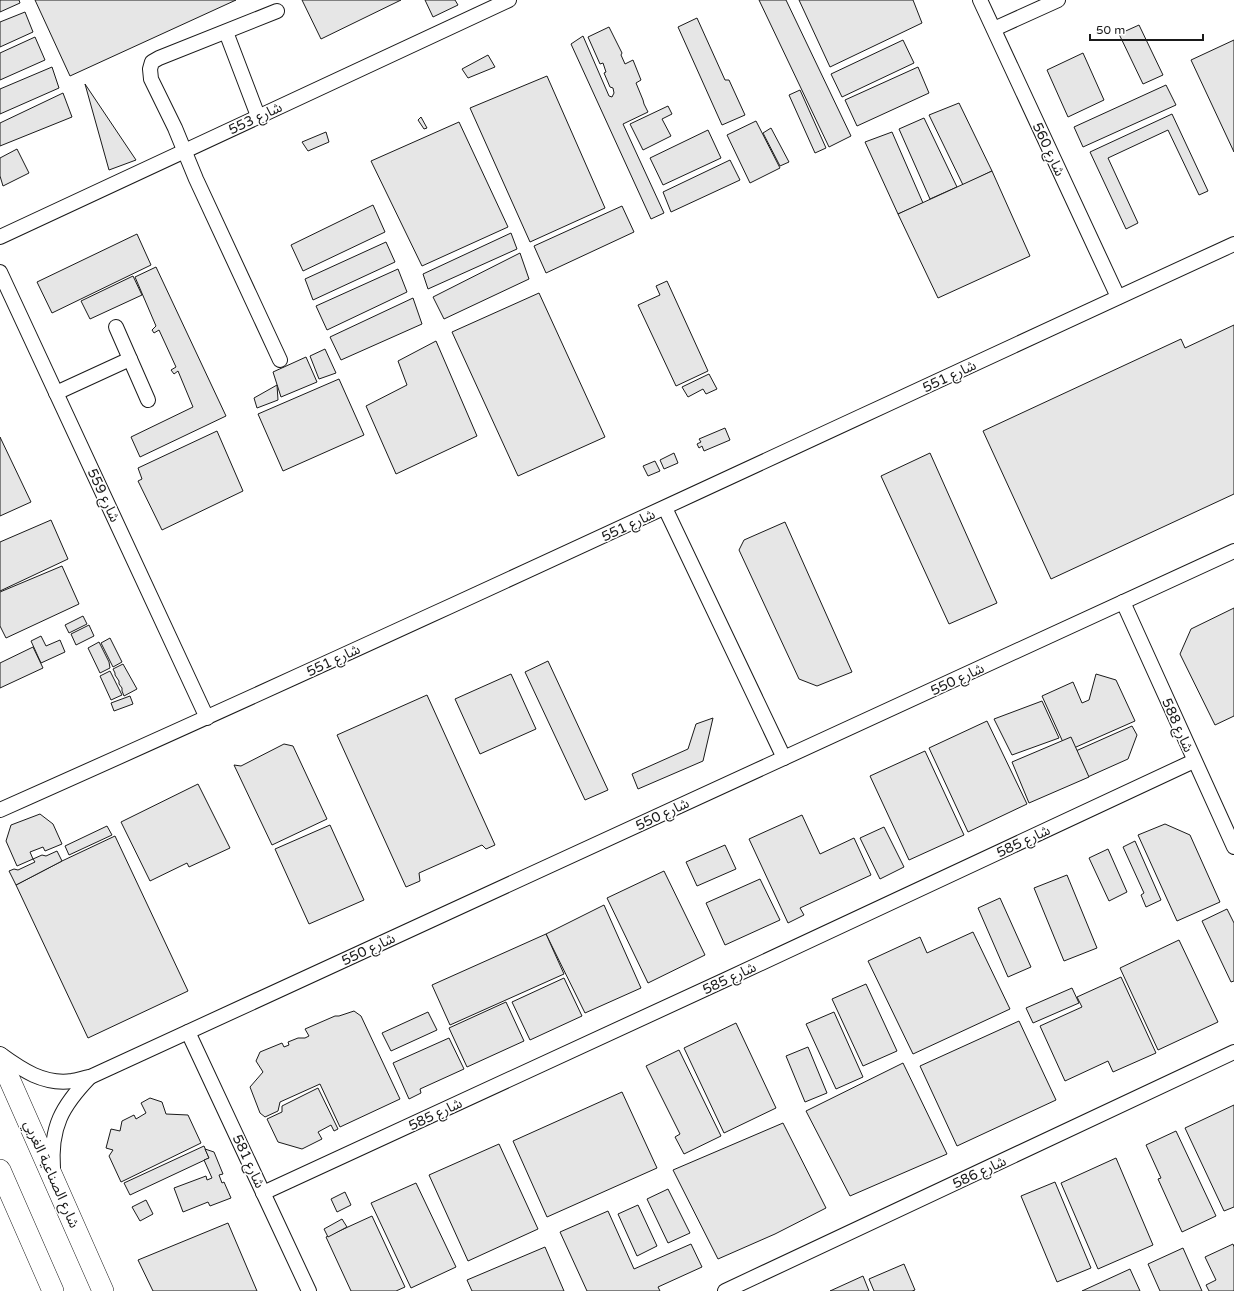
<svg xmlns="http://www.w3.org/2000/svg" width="1234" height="1291" viewBox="0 0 1234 1291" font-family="'Varela Round','Noto Sans Arabic',sans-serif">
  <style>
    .building { fill: #e6e6e6; stroke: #1a1a1a }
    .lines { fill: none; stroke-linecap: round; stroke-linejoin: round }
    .minor-casing { stroke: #1a1a1a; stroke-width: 16 }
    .primary-casing { stroke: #1a1a1a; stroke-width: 22 }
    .minor { stroke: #fff; stroke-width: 14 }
    .primary { stroke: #fff; stroke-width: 21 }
    .labels { text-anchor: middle; stroke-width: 3; stroke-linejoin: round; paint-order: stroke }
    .street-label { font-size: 14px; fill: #1a1a1a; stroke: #fff }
  </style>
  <rect width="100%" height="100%" fill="#fff"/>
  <g class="building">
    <polygon points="0,0 19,0 20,3 0,12"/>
    <polygon points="35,0 236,0 70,76"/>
    <polygon points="302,0 401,0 321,39"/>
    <polygon points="425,0 455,0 458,5 433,17"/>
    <polygon points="759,0 786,0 851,136 829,147"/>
    <polygon points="799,0 913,0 922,23 830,67"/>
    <polygon points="25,12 33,32 0,47 0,22"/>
    <polygon points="697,18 725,80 729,80 745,115 722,125 678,27"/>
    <polygon points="1139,25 1163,75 1143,84 1119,34"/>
    <polygon points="609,27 622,53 621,55 625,64 633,60 641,80 636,83 643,100 644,104 648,112 623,124 664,213 651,219 571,44 583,36 609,96 612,97 614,93 613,88 610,87 604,73 606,72 603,63 600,64 588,37"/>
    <polygon points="35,37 45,60 0,80 0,53"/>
    <polygon points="903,40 914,63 842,97 831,74"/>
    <polygon points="1234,40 1234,152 1191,60"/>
    <polygon points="1083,53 1104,100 1068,117 1047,70"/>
    <polygon points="488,55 495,67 468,78 462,69"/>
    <polygon points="52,67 59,88 0,114 0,89"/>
    <polygon points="918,67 929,93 857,126 845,100"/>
    <polygon points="547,76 605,208 530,242 470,108"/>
    <polygon points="85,84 136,160 109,170"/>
    <polygon points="1166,85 1176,105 1083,147 1074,127"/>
    <polygon points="800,90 826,148 815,153 789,95"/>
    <polygon points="63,93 72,117 0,146 0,123"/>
    <polygon points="959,103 992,171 963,185 929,115"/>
    <polygon points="668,106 672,114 662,119 671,136 643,150 630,124"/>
    <polygon points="1172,114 1208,191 1199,195 1168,130 1108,158 1138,223 1126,229 1090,152"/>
    <polygon points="421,117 427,128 424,129 418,120"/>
    <polygon points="924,118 957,187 930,199 899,129"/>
    <polygon points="756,121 780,168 750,183 727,135"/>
    <polygon points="459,122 508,227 422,266 371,161"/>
    <polygon points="771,128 789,162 780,166 763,133"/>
    <polygon points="708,130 721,158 663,185 650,158"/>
    <polygon points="326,132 329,142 308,151 302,142"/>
    <polygon points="892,132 923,203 898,214 865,142"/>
    <polygon points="17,149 29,173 3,186 0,176 0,158"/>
    <polygon points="730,160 740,180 671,212 663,192"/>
    <polygon points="992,171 1030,256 938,298 898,214"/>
    <polygon points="373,205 385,232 303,271 291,245"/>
    <polygon points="622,206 634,232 546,273 534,246"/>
    <polygon points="511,233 517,249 428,289 423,274"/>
    <polygon points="137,234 151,265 52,313 37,282"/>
    <polygon points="386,242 395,262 313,300 305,279"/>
    <polygon points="520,253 529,279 444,319 433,297"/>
    <polygon points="156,267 226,416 140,457 131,437 193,407 178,371 174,374 171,370 176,367 159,330 154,333 152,330 156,326 135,277"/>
    <polygon points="398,269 407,292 327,330 316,306"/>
    <polygon points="133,276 142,295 90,319 81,301"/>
    <polygon points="667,281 708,371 676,386 638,305 660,295 656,286"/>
    <polygon points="539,293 605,437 518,476 452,332"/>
    <polygon points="413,298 422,324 341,360 330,337"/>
    <polygon points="1234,325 1234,494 1051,579 983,431 1181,339 1185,348"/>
    <polygon points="436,341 477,436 396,474 366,406 407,385 398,361"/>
    <polygon points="325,349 336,373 319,379 310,356"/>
    <polygon points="306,357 317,382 281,397 273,372"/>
    <polygon points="709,374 717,389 706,394 703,389 688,397 682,387"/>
    <polygon points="339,379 364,435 283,471 258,414"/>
    <polygon points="277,385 278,400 257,408 254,398"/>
    <polygon points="725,428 730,440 704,451 702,446 699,448 697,444 701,442 699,439"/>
    <polygon points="217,431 243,491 162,530 138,481 142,479 138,468"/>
    <polygon points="0,437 31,502 0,516"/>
    <polygon points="674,453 678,463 664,469 660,460"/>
    <polygon points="930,453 997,603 949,624 881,476"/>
    <polygon points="655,461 660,471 648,476 643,466"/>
    <polygon points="51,520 68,559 0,591 0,542"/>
    <polygon points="785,522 852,672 817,686 799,679 739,550 744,540"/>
    <polygon points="62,566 79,604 6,638 0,626 0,592"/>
    <polygon points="1234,608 1234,716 1215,725 1180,654 1191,629"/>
    <polygon points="83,616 87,624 69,633 65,625"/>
    <polygon points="89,625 94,636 76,645 71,634"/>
    <polygon points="41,636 46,646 60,640 65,652 41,663 31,641"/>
    <polygon points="110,638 122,662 113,667 101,643"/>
    <polygon points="99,642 109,662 110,668 100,673 88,648"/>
    <polygon points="33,647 43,668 0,688 0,663"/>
    <polygon points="548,661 608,790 585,800 525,672"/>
    <polygon points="123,664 137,689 124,696 122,691 122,688 119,684 119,681 115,675 115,673 113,669"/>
    <polygon points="110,671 122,695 111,700 100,676"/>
    <polygon points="511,674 536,729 480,754 455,699"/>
    <polygon points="1096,674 1116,680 1135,721 1067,751 1042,696 1073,682 1082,703 1089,700"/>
    <polygon points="427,695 495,845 486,849 482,845 419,873 420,881 406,887 337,735"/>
    <polygon points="130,696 133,704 114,711 111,703"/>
    <polygon points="1042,701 1059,738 1012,755 994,719"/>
    <polygon points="713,718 703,761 638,789 632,774 688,749 696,724"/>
    <polygon points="987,721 1027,804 968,832 929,748"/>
    <polygon points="1132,726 1137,735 1128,759 1081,780 1069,754"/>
    <polygon points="1071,737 1089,777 1029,803 1012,762"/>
    <polygon points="284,744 293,746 327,819 272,845 234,765 241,766"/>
    <polygon points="925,751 964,835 909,860 870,776"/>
    <polygon points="198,784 230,848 189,867 187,863 150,881 121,822"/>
    <polygon points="40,814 53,824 62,844 45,851 43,847 30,852 33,859 17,866 6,841 11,825"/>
    <polygon points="802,815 820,854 854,838 871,875 800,908 804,915 788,923 749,839"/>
    <polygon points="1165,824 1190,835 1220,902 1177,921 1138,835"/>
    <polygon points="330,825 364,900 309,924 275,849"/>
    <polygon points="107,826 112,835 69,855 65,846"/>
    <polygon points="884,827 904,867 880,879 860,838"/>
    <polygon points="115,836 188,991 88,1038 16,885 62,861"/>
    <polygon points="1135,841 1161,900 1146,907 1141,895 1144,893 1123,847"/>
    <polygon points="725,845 736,869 697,886 686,862"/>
    <polygon points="1108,849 1127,892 1109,901 1089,858"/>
    <polygon points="57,851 62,861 16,885 9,871 14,869 18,870 35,862 33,859 42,855 46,856"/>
    <polygon points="664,871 705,955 648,983 607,898"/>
    <polygon points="1067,875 1097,948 1064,961 1034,888"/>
    <polygon points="760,879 780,920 725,945 706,903"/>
    <polygon points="1000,898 1031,967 1008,977 978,908"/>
    <polygon points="604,905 641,988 585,1013 546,934"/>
    <polygon points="1227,909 1234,923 1234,981 1231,982 1202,921"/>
    <polygon points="973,932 1010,1009 913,1054 868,961 920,937 927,953"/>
    <polygon points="546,934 564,974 450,1025 432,985"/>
    <polygon points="1179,940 1218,1022 1158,1050 1120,968"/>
    <polygon points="1121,977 1156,1053 1113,1072 1108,1061 1065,1081 1040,1026 1082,1007 1077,997"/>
    <polygon points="564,978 582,1016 530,1040 512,1002"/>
    <polygon points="866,984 897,1051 863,1066 832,999"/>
    <polygon points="1072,988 1079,1003 1033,1023 1026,1008"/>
    <polygon points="506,1002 524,1041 467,1067 449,1028"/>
    <polygon points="354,1011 361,1016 400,1099 340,1127 320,1084 280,1102 278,1111 265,1117 260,1113 250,1087 263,1072 256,1061 260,1052 282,1043 284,1047 289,1045 288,1042 298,1038 305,1038 309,1036 305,1029 335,1016 339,1016"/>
    <polygon points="428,1012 437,1030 391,1051 382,1033"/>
    <polygon points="834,1012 863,1077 836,1089 806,1024"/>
    <polygon points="1019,1021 1056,1100 957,1146 920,1066"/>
    <polygon points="736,1023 776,1108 724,1133 684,1048"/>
    <polygon points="449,1038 464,1069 420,1089 421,1093 409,1099 393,1063"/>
    <polygon points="808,1047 827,1093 805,1102 786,1056"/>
    <polygon points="679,1050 721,1136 684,1154 675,1137 680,1134 646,1066"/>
    <polygon points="903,1063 947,1154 850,1196 806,1111"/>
    <polygon points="318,1088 338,1129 334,1131 331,1125 318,1132 322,1139 302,1149 278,1142 267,1119 282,1112 282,1106"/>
    <polygon points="622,1092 657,1168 547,1217 513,1141"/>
    <polygon points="150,1098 162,1102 166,1114 188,1115 201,1143 121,1182 109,1156 113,1150 106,1148 111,1129 120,1131 122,1121 134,1115 136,1119 146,1113 141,1103"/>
    <polygon points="1234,1105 1234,1207 1224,1211 1185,1128"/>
    <polygon points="783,1123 826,1208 775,1234 718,1259 673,1170"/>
    <polygon points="1176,1131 1216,1216 1182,1232 1158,1179 1161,1178 1146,1145"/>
    <polygon points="499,1144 538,1229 468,1261 429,1175"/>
    <polygon points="204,1146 209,1158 130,1195 124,1183"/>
    <polygon points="205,1149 214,1152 223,1174 219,1175 222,1183 224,1182 231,1198 210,1206 208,1202 183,1212 174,1188 206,1176 207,1180 212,1178 204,1160 209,1158"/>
    <polygon points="1116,1158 1153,1245 1098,1269 1061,1183"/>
    <polygon points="1055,1182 1091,1268 1057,1282 1021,1196"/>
    <polygon points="416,1183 456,1267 411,1288 371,1203"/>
    <polygon points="668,1189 690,1233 668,1243 647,1199"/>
    <polygon points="345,1192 351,1205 337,1212 331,1199"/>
    <polygon points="146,1200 153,1214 140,1221 132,1207"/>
    <polygon points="638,1205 657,1246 637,1256 618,1214"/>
    <polygon points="608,1211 634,1269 691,1244 702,1267 658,1287 660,1291 587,1291 560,1232"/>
    <polygon points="372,1216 405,1287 396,1291 351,1291 326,1237"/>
    <polygon points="342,1219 347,1227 328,1237 324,1229"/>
    <polygon points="228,1223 257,1291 153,1291 138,1260"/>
    <polygon points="1233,1244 1234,1247 1234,1291 1209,1291 1206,1285 1216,1280 1205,1257"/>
    <polygon points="545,1247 564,1291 472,1291 467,1280"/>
    <polygon points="1183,1248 1202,1291 1160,1291 1148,1264"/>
    <polygon points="904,1264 915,1290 912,1291 874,1291 869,1279"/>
    <polygon points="1130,1269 1140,1291 1082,1291"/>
    <polygon points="863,1276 869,1291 830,1291"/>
  </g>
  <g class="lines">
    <defs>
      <g id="minor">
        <polyline points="980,0 1118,297"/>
        <polyline points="277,11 159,58 152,62 150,69 151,79 175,128 196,179 280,360"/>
        <polyline points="994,29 1058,0"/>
        <polyline points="226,32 258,116"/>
        <polyline points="0,237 509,0"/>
        <polyline points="0,272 207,718"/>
        <polyline points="116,327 148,400"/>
        <polyline points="56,393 130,359"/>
        <polyline points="665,508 784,758"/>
        <polyline points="1123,602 1234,847"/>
        <path d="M0 810C414 626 823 433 1234 244"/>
        <polyline points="188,1032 309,1291"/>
        <path d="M0 1054C22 1070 44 1085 72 1081 78 1080 84 1078 90 1077L1234 551"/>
        <path d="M53 1169C50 1127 62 1106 90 1077"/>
        <polyline points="263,1193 727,979 1194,761"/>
        <polyline points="725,1291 1234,1052"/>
      </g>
      <g id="primary">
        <polyline points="0,1058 103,1291"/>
        <polyline points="0,1170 53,1291"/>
      </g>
    </defs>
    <use href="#minor" class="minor-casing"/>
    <use href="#primary" class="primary-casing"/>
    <use href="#minor" class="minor"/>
    <use href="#primary" class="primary"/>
  </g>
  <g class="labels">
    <g class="street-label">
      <text transform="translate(255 118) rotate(-25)" y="5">شارع 553</text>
      <text transform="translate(1049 149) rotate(65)" y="5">شارع 560</text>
      <text transform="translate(949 376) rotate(-25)" y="5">شارع 551</text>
      <text transform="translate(104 495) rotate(65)" y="5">شارع 559</text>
      <text transform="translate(628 525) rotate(-25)" y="5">شارع 551</text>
      <text transform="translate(333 660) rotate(-25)" y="5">شارع 551</text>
      <text transform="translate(957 679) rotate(-25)" y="5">شارع 550</text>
      <text transform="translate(1178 725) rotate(66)" y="5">شارع 588</text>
      <text transform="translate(662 814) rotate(-25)" y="5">شارع 550</text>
      <text transform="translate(1023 841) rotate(-25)" y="5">شارع 585</text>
      <text transform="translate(368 949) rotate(-25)" y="5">شارع 550</text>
      <text transform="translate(729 978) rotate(-25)" y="5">شارع 585</text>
      <text transform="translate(435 1114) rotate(-25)" y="5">شارع 585</text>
      <text transform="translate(249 1161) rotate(65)" y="5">شارع 581</text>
      <text transform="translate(979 1172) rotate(-25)" y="5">شارع 586</text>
      <text transform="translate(52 1174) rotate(66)" y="5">شارع الصناعية الغربي</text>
    </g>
  </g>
  <path d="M1090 34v6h113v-6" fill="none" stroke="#1a1a1a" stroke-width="2"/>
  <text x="1096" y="34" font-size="12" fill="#1a1a1a" stroke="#ffffff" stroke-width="3" paint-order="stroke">50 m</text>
</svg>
